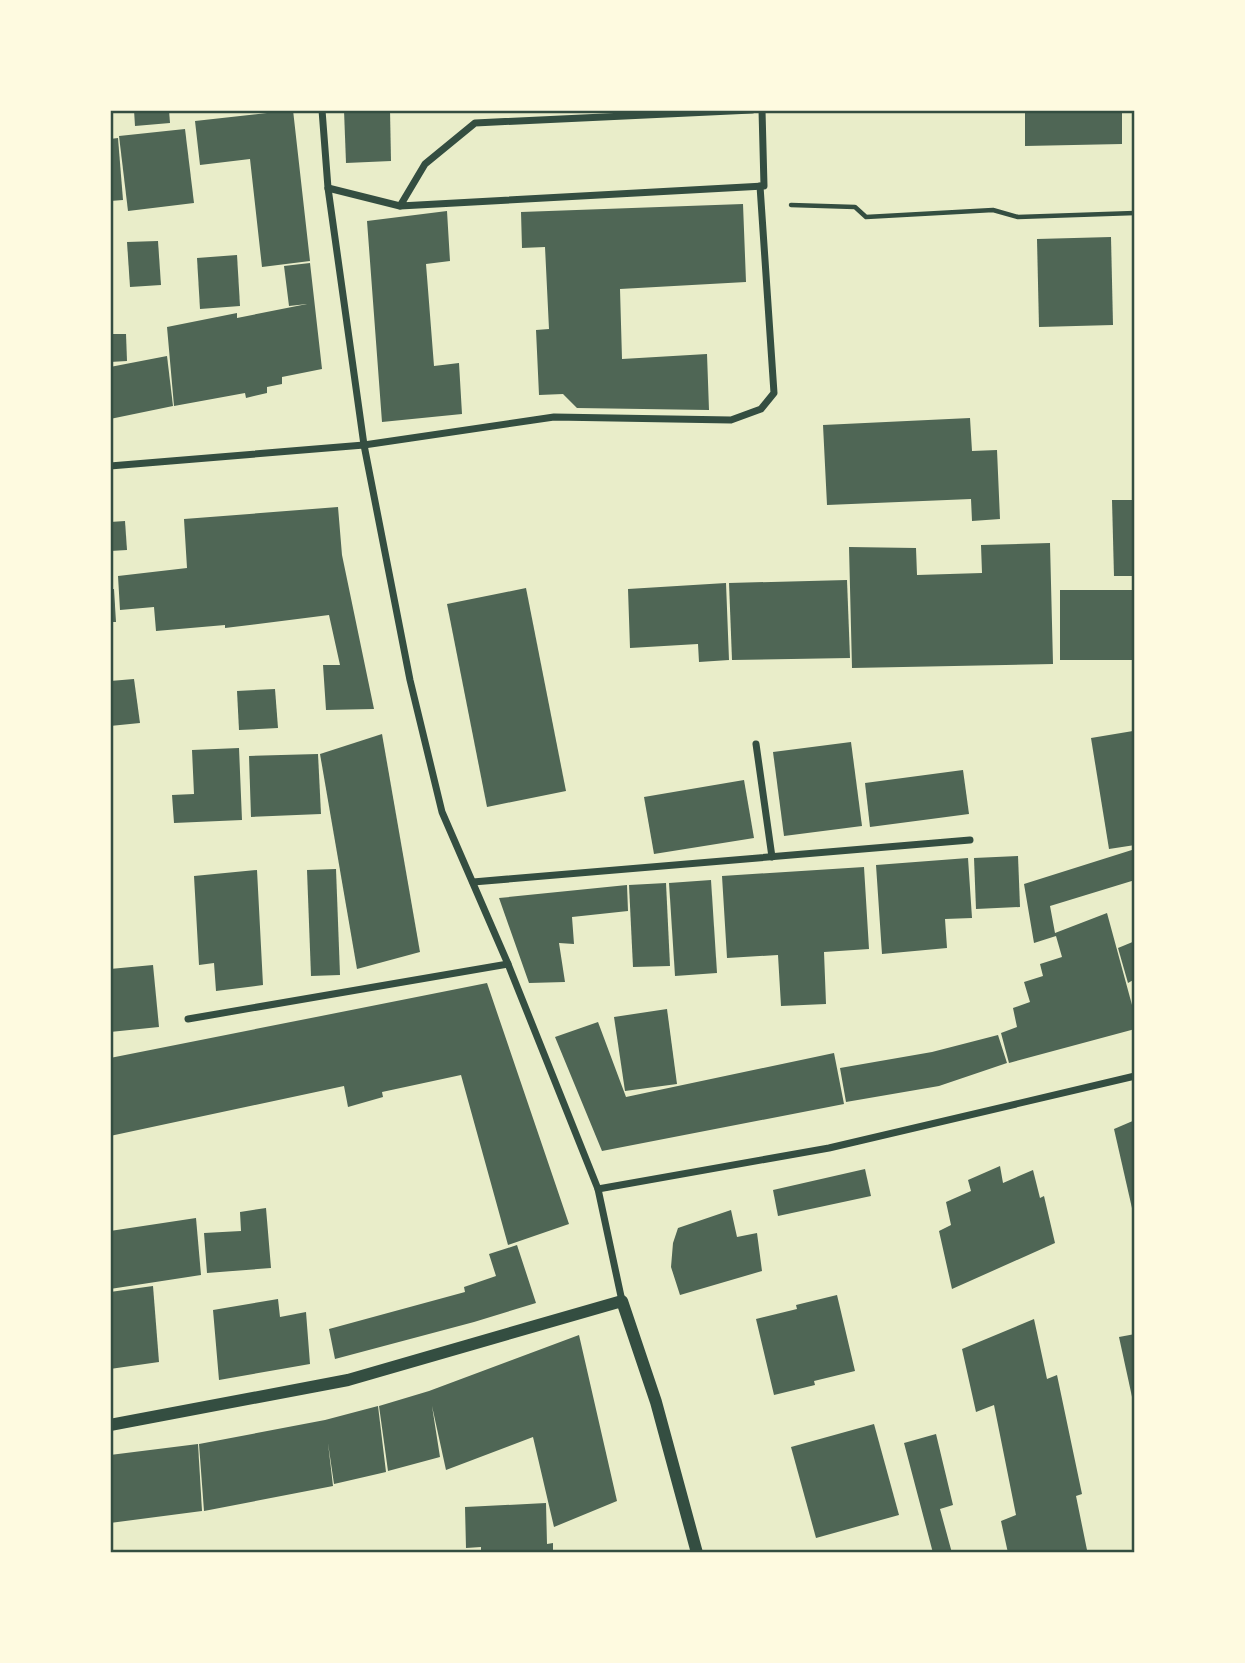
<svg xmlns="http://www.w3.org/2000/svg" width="1245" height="1663" viewBox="0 0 1245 1663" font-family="'Archivo Narrow',sans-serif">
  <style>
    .building { fill: #4f6655 }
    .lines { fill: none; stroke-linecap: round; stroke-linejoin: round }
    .path { stroke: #344e41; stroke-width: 4.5 }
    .minor { stroke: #344e41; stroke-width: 7 }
    .tertiary { stroke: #344e41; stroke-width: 12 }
    .neatline { fill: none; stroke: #344e41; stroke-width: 2.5 }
  </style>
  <rect width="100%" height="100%" fill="#e9edc9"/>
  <g class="building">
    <polygon points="134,110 169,110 170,123 135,126"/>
    <polygon points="293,110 310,261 262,267 250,159 200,165 195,121"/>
    <polygon points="344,110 390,110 391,161 346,163"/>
    <polygon points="1025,110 1122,110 1122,144 1025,146"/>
    <polygon points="185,129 194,203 128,211 119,136"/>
    <polygon points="118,138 123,200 110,201 110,139"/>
    <polygon points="743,204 746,282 620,289 622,359 707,354 709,410 577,408 563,394 539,395 536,330 549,329 545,247 522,248 521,212"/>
    <polygon points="447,211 450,261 426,264 434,366 459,363 462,414 382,422 367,221"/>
    <polygon points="1111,237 1113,325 1039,327 1037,239"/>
    <polygon points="158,241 161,285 130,287 127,242"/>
    <polygon points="237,255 240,306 200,309 197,258"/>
    <polygon points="310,263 322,369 282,377 282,384 267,387 267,393 246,398 245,393 174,406 167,327 237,313 237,318 307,304 289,306 284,266"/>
    <polygon points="110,334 126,334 127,361 110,362"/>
    <polygon points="167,356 173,406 110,419 110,367"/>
    <polygon points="970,418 972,451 997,450 1000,519 972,521 971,499 827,505 823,425"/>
    <polygon points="1112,500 1135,500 1135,576 1114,576"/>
    <polygon points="338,507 342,555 374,709 326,710 323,665 340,665 329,615 225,628 225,625 156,631 154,607 120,610 118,576 187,568 184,519"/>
    <polygon points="125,521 127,550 110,551 110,522"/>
    <polygon points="1050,543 1053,664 852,668 849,547 916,548 917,575 982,573 981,545"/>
    <polygon points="847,580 850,658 732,660 729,583"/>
    <polygon points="726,583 729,660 699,662 698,644 630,648 628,589"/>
    <polygon points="526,588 566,791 487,807 447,604"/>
    <polygon points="110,589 114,589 116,622 110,622"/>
    <rect x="1060" y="590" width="75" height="70"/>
    <polygon points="134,679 140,723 110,726 110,681"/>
    <polygon points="275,689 278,728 239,730 237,691"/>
    <polygon points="1133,731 1135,845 1109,849 1091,738"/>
    <polygon points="382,734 420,952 357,969 320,754"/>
    <polygon points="851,742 862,826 784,836 773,752"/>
    <polygon points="239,748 242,820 174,823 172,795 194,794 192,750"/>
    <polygon points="318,754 321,814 251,817 249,756"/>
    <polygon points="963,770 969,814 870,827 865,783"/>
    <polygon points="744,780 754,838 654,854 644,797"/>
    <polygon points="1135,849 1135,880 1050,906 1055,933 1107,913 1135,1016 1135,1029 1009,1063 1001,1033 1017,1027 1013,1008 1030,1002 1024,982 1043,976 1040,964 1062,957 1056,936 1034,943 1024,884"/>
    <polygon points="1018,856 1020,907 976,909 974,858"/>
    <polygon points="968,858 972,918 945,919 947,948 882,954 876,865"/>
    <polygon points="864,867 869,949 824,952 826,1004 781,1006 778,955 727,958 722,876"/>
    <polygon points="336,869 340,975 311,976 307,870"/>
    <polygon points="257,870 263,985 216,991 214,963 199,965 194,876"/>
    <polygon points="711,880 717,973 675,976 669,883"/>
    <polygon points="666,883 670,966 633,967 629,885"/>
    <polygon points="627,885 628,911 572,917 574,944 559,943 565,982 529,983 499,898"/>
    <polygon points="1135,941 1135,979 1128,983 1118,948"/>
    <polygon points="153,965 159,1027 110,1032 110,969"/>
    <polygon points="487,983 569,1224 508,1245 461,1075 382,1092 383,1097 348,1107 344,1086 110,1136 110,1058"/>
    <polygon points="667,1009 677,1084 625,1091 614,1017"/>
    <polygon points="598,1022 626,1097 834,1053 844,1104 602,1151 555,1037"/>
    <polygon points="998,1035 1007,1063 939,1086 846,1102 840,1068 932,1052"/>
    <polygon points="1135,1120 1135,1217 1134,1217 1114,1129"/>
    <polygon points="1000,1166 1003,1183 1033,1170 1040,1198 1044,1196 1055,1243 952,1289 939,1231 951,1225 946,1202 971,1191 968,1180"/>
    <polygon points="865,1169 871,1196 778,1216 773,1190"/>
    <polygon points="266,1208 271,1268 207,1273 204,1233 241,1231 240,1212"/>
    <polygon points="731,1210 737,1237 757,1233 762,1271 680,1295 671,1267 673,1243 678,1228"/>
    <polygon points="196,1218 201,1275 110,1289 110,1231"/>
    <polygon points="517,1245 536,1303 474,1322 335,1359 329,1329 465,1292 464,1287 496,1276 489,1254"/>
    <polygon points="153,1286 159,1362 110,1369 110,1292"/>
    <polygon points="837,1295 855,1371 814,1381 815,1385 774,1395 756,1319 797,1309 796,1305"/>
    <polygon points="278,1299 280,1317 306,1312 310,1364 219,1380 213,1310"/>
    <polygon points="1034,1319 1047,1379 1057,1375 1082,1494 1076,1496 1087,1550 1080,1553 1008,1553 1001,1521 1016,1515 994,1405 976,1412 962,1349"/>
    <polygon points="1135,1334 1135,1405 1134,1406 1119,1337"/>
    <polygon points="579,1335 617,1501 554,1527 533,1437 446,1470 432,1406 440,1457 388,1471 379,1406 429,1391"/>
    <polygon points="378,1406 386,1472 334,1484 328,1443 333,1486 204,1511 199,1444 325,1420"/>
    <polygon points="874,1424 899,1515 816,1538 791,1447"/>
    <polygon points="936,1434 953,1505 940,1509 952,1553 933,1553 904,1443"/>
    <polygon points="198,1444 202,1511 110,1523 110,1455"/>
    <polygon points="546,1503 547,1544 553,1543 553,1553 481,1553 481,1547 466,1548 465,1507"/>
  </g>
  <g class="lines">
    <polyline class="path" points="791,205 855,207 866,217 993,210 1018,217 1135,213"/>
    <g class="minor">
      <polyline points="322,110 328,188 364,445 410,680 442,812 508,964 598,1189 622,1301"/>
      <polyline points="752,110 475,123 425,164 400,206 764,186 762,110"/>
      <polyline points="328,188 400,206"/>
      <polyline points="110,466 364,445 554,417 731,420 761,409 774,393 760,186"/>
      <polyline points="756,744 772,857"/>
      <polyline points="473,882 970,840"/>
      <polyline points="188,1019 508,964"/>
      <polyline points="598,1189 829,1148 1135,1076"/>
    </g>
    <polyline class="tertiary" points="110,1425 348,1380 622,1301 656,1402 697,1553"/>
  </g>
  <rect width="1245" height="1663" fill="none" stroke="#fefae0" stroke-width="224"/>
  <rect x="112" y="112" width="1021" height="1439" class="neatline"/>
</svg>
